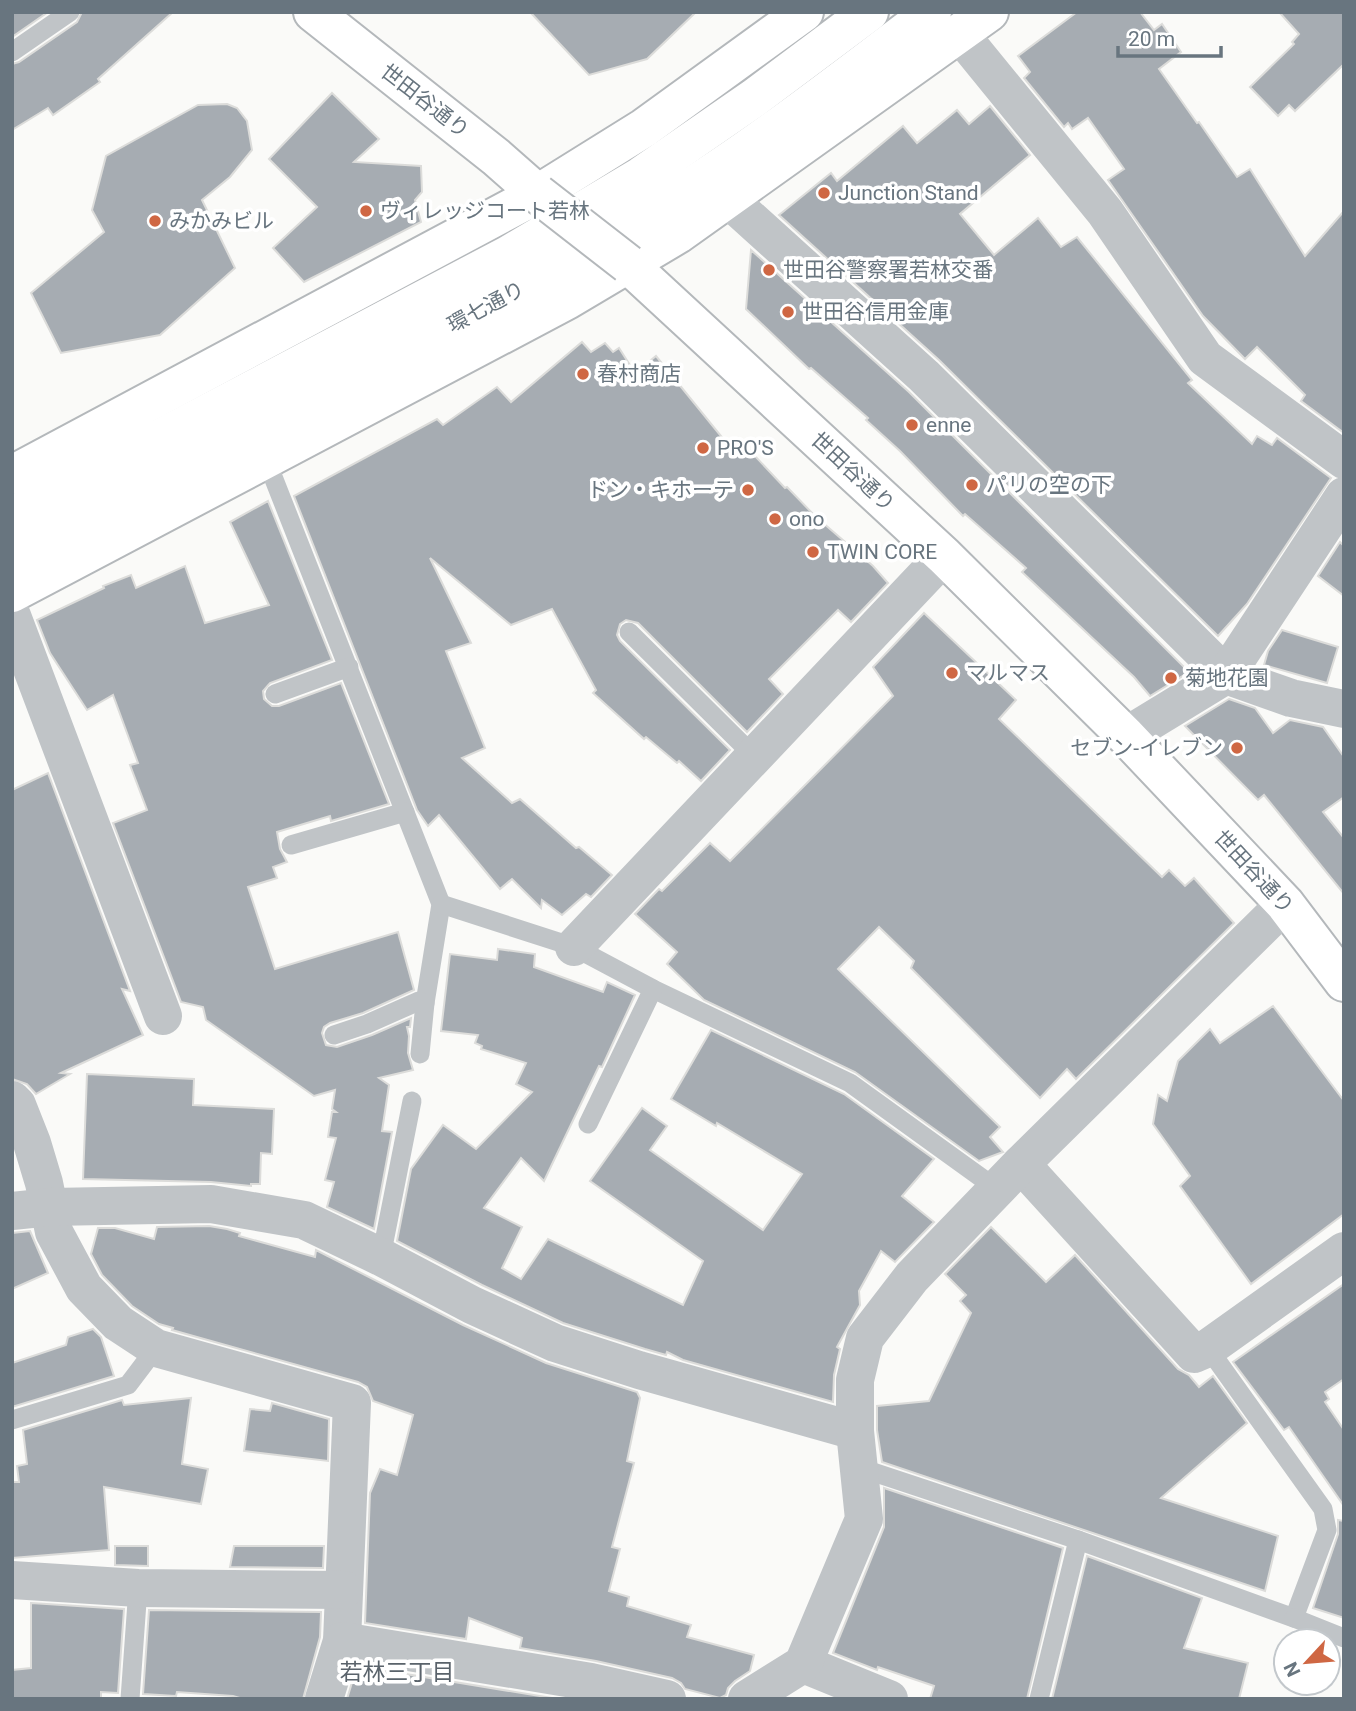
<svg xmlns="http://www.w3.org/2000/svg" width="1356" height="1711" viewBox="0 0 1356 1711" font-family="Roboto,'Noto Sans JP',sans-serif">
  <style>
    .building { fill: #a6acb2; stroke: #dcdcda; stroke-width: 2 }
    .lines { fill: none; stroke-linecap: round; stroke-linejoin: round }
    .primary-casing { stroke: #b4b8bb; stroke-width: 42 }
    .service { stroke: #c0c4c7; stroke-width: 19 }
    .minor { stroke: #c0c4c7; stroke-width: 38 }
    .primary { stroke: #fff; stroke-width: 38 }
    .primary-bridge-casing { stroke: #b4b8bb; stroke-width: 42; stroke-linecap: butt }
    .primary-bridge { stroke: #fff; stroke-width: 38 }
    .poi-dot { fill: #cf6743; stroke: #fff; stroke-width: 2.5 }
    .labels { text-anchor: middle; stroke-width: 7; stroke-linejoin: round; paint-order: stroke }
    .street-label { font-size: 21px; fill: #68757f; stroke: #fff }
    .poi-label { font-size: 21px; fill: #68757f; stroke: #fff; text-anchor: start }
    .neighbourhood-label { font-size: 23px; fill: #5a636b; stroke: #fff }
  </style>
  <rect width="100%" height="100%" fill="#fafaf8"/>
  <g class="building">
    <polygon points="12,12 48,12 12,37"/>
    <polygon points="82,12 173,12 98,79 100,82 53,115 48,108 12,130 12,64 19,62 77,22"/>
    <polygon points="530,12 696,12 647,59 589,75"/>
    <polygon points="1077,12 1140,12 1154,30 1162,24 1181,52 1159,69 1197,123 1199,122 1237,177 1250,169 1305,256 1344,211 1344,433 1301,401 1305,395 1257,347 1245,359 1203,316 1108,180 1124,169 1088,118 1072,129 1068,123 1064,127 1024,78 1030,72 1018,56"/>
    <polygon points="1279,12 1344,12 1344,64 1295,111 1289,105 1278,116 1250,87 1294,44 1292,42 1299,34"/>
    <polygon points="332,93 379,139 354,162 421,166 422,192 415,200 421,222 304,282 273,248 317,207 269,159"/>
    <polygon points="227,104 237,108 247,121 252,150 230,177 202,200 235,268 160,335 61,353 31,293 104,232 92,210 106,156 198,105"/>
    <polygon points="990,106 1030,155 960,214 994,255 1038,218 1061,247 1077,237 1192,380 1188,383 1252,444 1257,436 1272,445 1277,438 1331,478 1247,604 1218,636 939,360 779,215 831,173 837,181 903,126 917,143 957,110 969,124"/>
    <polygon points="751,250 909,392 1189,672 1150,696 1134,677 1022,572 1026,568 965,514 963,516 900,451 866,420 868,418 811,368 809,369 746,309"/>
    <polygon points="582,342 591,352 605,343 613,352 619,348 635,373 656,356 729,446 738,438 785,488 787,487 815,516 873,566 888,583 851,622 838,610 769,679 783,694 747,732 638,623 626,620 620,624 617,635 620,641 730,750 701,781 679,761 677,763 646,737 644,739 593,693 596,690 552,609 511,625 430,558 471,643 446,651 485,748 462,758 512,803 520,799 576,848 579,847 612,875 591,897 586,894 562,915 542,900 541,908 512,879 500,889 439,815 428,826 417,810 294,496 437,419 443,425 497,387 511,402"/>
    <polygon points="268,501 332,660 270,683 263,691 264,699 272,706 279,706 341,683 389,804 331,821 330,816 277,832 280,849 287,862 273,867 277,878 248,887 275,969 398,932 414,990 363,1013 330,1023 324,1027 322,1033 326,1045 337,1047 372,1035 411,1018 410,1027 407,1027 409,1036 408,1053 413,1070 379,1078 389,1085 382,1131 392,1132 374,1229 327,1207 334,1182 325,1180 336,1138 328,1137 332,1112 336,1112 332,1109 335,1090 314,1096 206,1020 203,1007 181,1002 113,823 147,810 130,765 138,763 113,695 87,710 50,653 37,620 104,588 103,586 131,575 136,588 185,566 205,623 269,605 230,522"/>
    <polygon points="1340,542 1344,546 1344,596 1318,576"/>
    <polygon points="924,613 1016,700 999,719 1162,877 1169,870 1185,886 1194,878 1234,923 1076,1079 1067,1069 1040,1098 911,968 914,961 879,927 838,969 1000,1127 990,1137 1003,1152 979,1161 855,1072 704,1000 667,964 677,952 635,914 659,889 662,891 710,843 730,861 893,696 873,667"/>
    <polygon points="1282,630 1338,647 1327,683 1264,665 1268,651"/>
    <polygon points="1229,699 1255,708 1273,733 1290,720 1323,727 1344,757 1344,797 1323,812 1344,838 1344,894 1264,795 1258,800 1185,726"/>
    <polygon points="48,773 130,991 122,989 143,1035 61,1073 70,1074 36,1094 27,1084 12,1079 12,790"/>
    <polygon points="498,949 535,954 534,967 603,992 607,982 635,995 602,1067 599,1066 544,1181 521,1158 484,1208 522,1227 502,1268 521,1279 548,1239 683,1305 703,1261 590,1181 642,1108 667,1126 650,1150 763,1230 802,1174 717,1123 716,1126 671,1099 711,1030 844,1094 934,1159 902,1196 934,1222 895,1262 881,1251 859,1291 860,1305 837,1347 840,1349 834,1375 833,1402 683,1360 667,1352 666,1355 645,1349 563,1323 482,1285 397,1241 411,1169 443,1125 476,1149 532,1092 516,1084 526,1063 481,1049 482,1046 475,1043 478,1035 441,1031 450,954 497,960"/>
    <polygon points="1273,1006 1344,1101 1344,1214 1251,1284 1180,1186 1190,1176 1153,1124 1158,1095 1167,1101 1178,1061 1210,1029 1220,1043"/>
    <polygon points="87,1074 194,1079 193,1105 274,1109 272,1154 261,1153 260,1184 251,1184 251,1186 211,1182 83,1179"/>
    <polygon points="209,1226 227,1229 240,1233 239,1236 315,1257 316,1250 463,1325 546,1363 637,1392 640,1398 627,1461 634,1463 612,1547 620,1549 609,1591 629,1597 627,1606 691,1625 687,1637 754,1655 750,1671 735,1681 728,1688 726,1695 720,1698 685,1689 681,1683 672,1678 596,1661 520,1648 522,1638 469,1618 466,1639 365,1623 370,1493 380,1469 397,1475 413,1415 373,1401 367,1387 358,1382 172,1330 173,1328 159,1324 132,1306 102,1275 91,1254 98,1228 115,1228 154,1239 157,1227"/>
    <polygon points="991,1227 1046,1282 1075,1255 1178,1369 1189,1375 1199,1387 1213,1376 1247,1423 1161,1498 1278,1536 1265,1591 882,1462 877,1430 877,1406 929,1401 971,1313 960,1301 966,1295 945,1274"/>
    <polygon points="30,1231 48,1273 12,1289 12,1233"/>
    <polygon points="1344,1284 1344,1379 1325,1392 1329,1399 1325,1402 1344,1430 1344,1506 1289,1427 1284,1430 1233,1362"/>
    <polygon points="93,1329 101,1337 114,1376 12,1407 12,1363 66,1345 68,1337"/>
    <polygon points="191,1398 182,1464 208,1469 201,1504 104,1487 109,1550 12,1558 12,1482 19,1482 17,1466 27,1464 23,1430 122,1400 124,1405"/>
    <polygon points="272,1403 329,1419 328,1461 244,1451 250,1409 270,1411"/>
    <polygon points="884,1488 1063,1548 1027,1699 930,1699 934,1686 878,1667 877,1670 833,1653 884,1527"/>
    <polygon points="1338,1520 1344,1521 1344,1618 1313,1608 1338,1534"/>
    <polygon points="115,1546 148,1546 148,1566 115,1565"/>
    <polygon points="234,1546 324,1546 323,1568 230,1567"/>
    <polygon points="1087,1556 1202,1598 1184,1648 1248,1663 1239,1699 1052,1699"/>
    <polygon points="31,1603 124,1609 118,1693 101,1692 101,1699 12,1699 12,1670 31,1668"/>
    <polygon points="149,1610 321,1612 320,1637 303,1699 243,1699 233,1696 177,1692 176,1696 143,1694"/>
    <polygon points="357,1666 558,1699 347,1699"/>
  </g>
  <g class="lines">
    <defs>
      <g id="primary">
        <polyline points="313,12 496,157 538,194"/>
        <polyline points="628,264 944,556 1126,736 1285,904 1344,982"/>
        <polyline points="12,475 538,194 644,128 804,12"/>
        <polyline points="12,516 508,255 641,176 754,98 869,12"/>
        <path d="M12 555C232 440 459 330 670 200 761 144 846 76 932 12"/>
        <polyline points="12,593 567,300 678,234 989,12"/>
      </g>
    </defs>
    <use href="#primary" class="primary-casing"/>
    <g class="service">
      <polyline points="12,52 70,12"/>
      <polyline points="266,459 441,904 425,1003 420,1054"/>
      <polyline points="629,632 754,756"/>
      <polyline points="275,694 349,667"/>
      <polyline points="291,845 405,812"/>
      <polyline points="441,904 574,947 653,989 850,1083 997,1189"/>
      <polyline points="334,1035 367,1024 419,1001 425,1003"/>
      <polyline points="588,1124 653,989"/>
      <polyline points="381,1257 412,1101"/>
      <polyline points="12,1420 128,1385 156,1348"/>
      <polyline points="858,1471 873,1472 1078,1540 1294,1618 1327,1530 1323,1509 1208,1348"/>
      <polyline points="1294,1618 1344,1638"/>
      <polyline points="130,1699 138,1588"/>
      <polyline points="1039,1699 1078,1540"/>
    </g>
    <g class="minor">
      <polyline points="959,33 1105,212 1205,358 1344,460"/>
      <polyline points="728,199 924,376 1226,675 1291,698 1344,709"/>
      <polyline points="12,616 163,1016"/>
      <polyline points="1126,736 1226,675 1344,496"/>
      <polyline points="574,947 944,556"/>
      <polyline points="12,1100 17,1105 32,1143 44,1183 54,1232 84,1288 118,1323 156,1348 352,1403 342,1641 324,1699"/>
      <polyline points="1021,1164 1194,1354 1208,1348 1344,1251"/>
      <polyline points="12,1211 51,1207 211,1204 304,1220 381,1257 472,1305 555,1343 639,1370 855,1431"/>
      <polyline points="12,1580 138,1588 344,1590"/>
      <polyline points="342,1641 591,1682 667,1699"/>
      <polyline points="803,1664 889,1699"/>
      <polyline points="747,1699 803,1664 864,1519 855,1431 855,1380 865,1338 912,1277 1021,1164 1285,904"/>
    </g>
    <use href="#primary" class="primary"/>
    <defs>
      <polyline id="primary-bridge" points="538,194 628,264"/>
    </defs>
    <use href="#primary-bridge" class="primary-bridge-casing"/>
    <use href="#primary-bridge" class="primary-bridge"/>
  </g>
  <g class="poi-dot">
    <circle cx="824" cy="193" r="7"/>
    <circle cx="366" cy="211" r="7"/>
    <circle cx="155" cy="221" r="7"/>
    <circle cx="769" cy="270" r="7"/>
    <circle cx="788" cy="312" r="7"/>
    <circle cx="583" cy="374" r="7"/>
    <circle cx="912" cy="425" r="7"/>
    <circle cx="703" cy="448" r="7"/>
    <circle cx="972" cy="485" r="7"/>
    <circle cx="748" cy="490" r="7"/>
    <circle cx="775" cy="519" r="7"/>
    <circle cx="813" cy="552" r="7"/>
    <circle cx="952" cy="673" r="7"/>
    <circle cx="1171" cy="678" r="7"/>
    <circle cx="1237" cy="748" r="7"/>
  </g>
  <g class="labels">
    <g class="street-label">
      <text transform="translate(425 101) rotate(38)" y="7">世田谷通り</text>
      <text transform="translate(486 307) rotate(-28)" y="7">環七通り</text>
      <text transform="translate(853 472) rotate(43)" y="7">世田谷通り</text>
      <text transform="translate(1254 872) rotate(47)" y="7">世田谷通り</text>
    </g>
    <g class="poi-label">
      <text x="838" y="200">Junction Stand</text>
      <text x="380" y="218">ヴィレッジコート若林</text>
      <text x="169" y="228">みかみビル</text>
      <text x="783" y="277">世田谷警察署若林交番</text>
      <text x="802" y="319">世田谷信用金庫</text>
      <text x="597" y="381">春村商店</text>
      <text x="926" y="432">enne</text>
      <text x="717" y="455">PRO'S</text>
      <text x="986" y="492">パリの空の下</text>
      <text x="734" y="497" text-anchor="end">ドン・キホーテ</text>
      <text x="789" y="526">ono</text>
      <text x="827" y="559">TWIN CORE</text>
      <text x="966" y="680">マルマス</text>
      <text x="1185" y="685">菊地花園</text>
      <text x="1223" y="755" text-anchor="end">セブン-イレブン</text>
    </g>
    <g class="neighbourhood-label">
      <text x="397" y="1680">若林三丁目</text>
    </g>
  </g>
  <rect width="1356" height="1711" fill="none" stroke="#68757f" stroke-width="28"/>
  <g transform="translate(1307 1662) rotate(244)"><circle r="33" fill="#ffffff" stroke="#c3c8cc" stroke-width="2"/>
  <path d="M0-5L12 26L0 18L-12 26Z" fill="#cf6743"/>
  <text y="-10" font-size="19" font-weight="bold" text-anchor="middle" fill="#68757f">N</text>
  </g>
  <path d="M1118 46v10h103v-10" fill="none" stroke="#68757f" stroke-width="3.5"/>
  <text x="1128" y="46" font-size="21" fill="#68757f" stroke="#ffffff" stroke-width="5" paint-order="stroke">20 m</text>
</svg>
